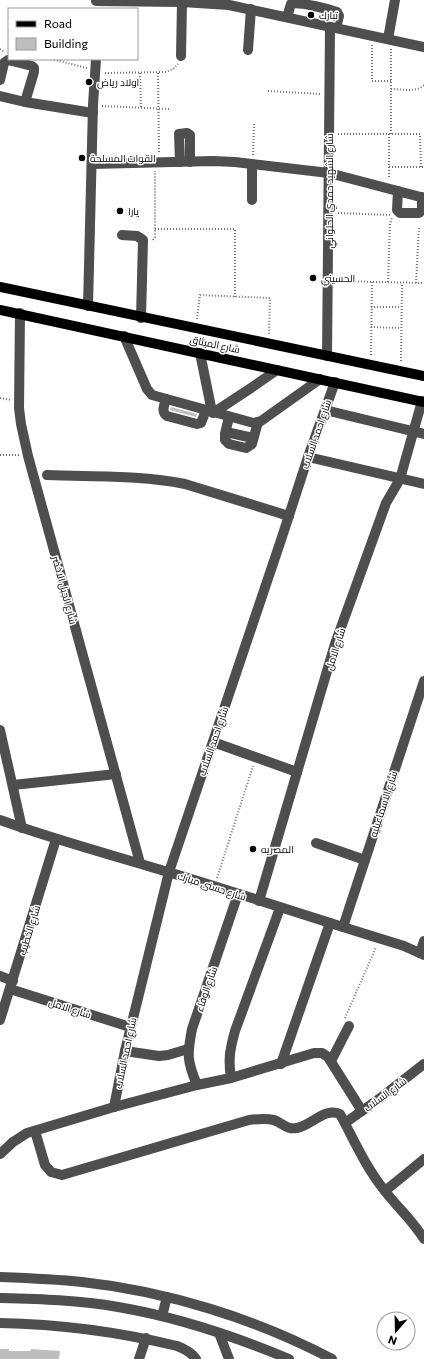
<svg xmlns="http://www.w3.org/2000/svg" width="424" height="1359" viewBox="0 0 424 1359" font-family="Commissioner,Cairo,sans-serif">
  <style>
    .building { fill: #bebebe }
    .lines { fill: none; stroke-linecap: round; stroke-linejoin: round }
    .path { stroke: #707070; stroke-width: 2; stroke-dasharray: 1 2; stroke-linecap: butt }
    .minor { stroke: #4e4e4e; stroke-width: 10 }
    .major { stroke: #000; stroke-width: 10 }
    .poi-dot { fill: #000; stroke: #fff; stroke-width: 1.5 }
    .labels { text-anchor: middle; stroke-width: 3; stroke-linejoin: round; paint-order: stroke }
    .poi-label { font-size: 10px; fill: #000; stroke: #fff; text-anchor: start }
    .street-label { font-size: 10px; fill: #000; stroke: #fff }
  </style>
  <rect width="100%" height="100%" fill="#fff"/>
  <g class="building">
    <polygon points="171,407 197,414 196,417 170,410"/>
    <polygon points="0,1349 9,1349 9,1351 30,1351 31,1349 60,1351 59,1359 0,1359"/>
  </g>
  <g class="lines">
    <g class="path">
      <polyline points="372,45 372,81 391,81"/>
      <polyline points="0,49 4,52"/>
      <polyline points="391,49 391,134"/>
      <polyline points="51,59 87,68"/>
      <polyline points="105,73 166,72 173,69 178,64"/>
      <polyline points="140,73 141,108"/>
      <polyline points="158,73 159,153"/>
      <path d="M391 89C402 89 416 93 424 85"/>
      <polyline points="268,91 320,94"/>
      <polyline points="102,106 169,109"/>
      <polyline points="338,134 420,134 421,167"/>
      <polyline points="389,134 389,179"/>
      <polyline points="253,155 254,123"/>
      <polyline points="389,167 424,167"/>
      <polyline points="338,213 390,215"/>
      <polyline points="155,229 235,229 235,297"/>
      <polyline points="153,240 155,237 155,171"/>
      <polyline points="337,281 424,283"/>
      <polyline points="388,282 390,224 392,218"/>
      <polyline points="416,283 419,227"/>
      <polyline points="371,307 401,307"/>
      <polyline points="197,319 200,295 270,298 269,334"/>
      <polyline points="371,327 401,328"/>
      <polyline points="371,355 372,282"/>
      <polyline points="401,361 402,283"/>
      <polyline points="0,398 11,400"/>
      <polyline points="0,455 19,455"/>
      <polyline points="217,878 253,766"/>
      <polyline points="345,1018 376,947"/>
    </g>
    <g class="minor">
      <polyline points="96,1 182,2 229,5 424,47"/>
      <path d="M287 17 291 4C298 1 328 9 337 12L339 16 336 28"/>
      <polyline points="388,39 395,0"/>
      <polyline points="248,50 251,9"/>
      <polyline points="181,56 182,2"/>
      <polyline points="0,80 4,63 8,60 32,66 34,68 34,72 25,102"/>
      <polyline points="0,96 25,102 93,113"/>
      <polyline points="180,162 179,134 187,133 190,135 190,162"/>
      <polyline points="92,164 213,161 235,162 329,173 424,198"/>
      <polyline points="252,164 252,200"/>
      <polyline points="398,191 397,210 400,213 419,213 422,210 422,197"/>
      <polyline points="122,235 137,236 143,240 141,318"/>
      <polyline points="88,306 93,105 96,59"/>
      <polyline points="20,313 19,408 21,424 28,456 140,863"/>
      <polyline points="124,336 147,389 152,395 250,422 254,423 261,421 320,379"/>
      <polyline points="200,353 212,412"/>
      <polyline points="327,356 330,27"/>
      <path d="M166 399C164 406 161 412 167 416L197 424 201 423 206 410"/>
      <polyline points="325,410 424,434"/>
      <polyline points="213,413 251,388 277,370"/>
      <polyline points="229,417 225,434 225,440 229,444 246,448 252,444 258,422"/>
      <polyline points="226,432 253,438"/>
      <polyline points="308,457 424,484"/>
      <path d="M47 475C93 477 140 475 185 484L289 516"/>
      <polyline points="0,730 22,828"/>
      <polyline points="213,742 297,772"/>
      <polyline points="13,785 116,774"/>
      <path d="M0 820C55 840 112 855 168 872 242 894 315 919 388 941L404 946 424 955"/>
      <polyline points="316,843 365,860"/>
      <polyline points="259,901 335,644 386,503 400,479 422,401"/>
      <polyline points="343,927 424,681"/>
      <polyline points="420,953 424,941"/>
      <polyline points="0,976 13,981"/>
      <polyline points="10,989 130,1027"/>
      <polyline points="0,1020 56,839"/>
      <polyline points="125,1051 159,1056 168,1055 188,1049"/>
      <polyline points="331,1061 349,1026"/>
      <polyline points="281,1064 330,923"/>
      <path d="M231 1078C228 1059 230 1049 235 1031L280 908"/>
      <path d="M197 1085C187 1061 187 1055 192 1029L238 894"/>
      <polyline points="114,1107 125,1051 169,872 281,540 308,457 335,382"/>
      <polyline points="345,1123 383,1096 424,1064"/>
      <path d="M35 1131 45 1165 51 1172 62 1175 249 1120C257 1119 265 1118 274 1120 282 1123 287 1130 297 1128 312 1125 325 1107 340 1114 354 1140 366 1168 385 1191 398 1208 413 1221 424 1239"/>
      <polyline points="0,1154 13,1142 27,1133 114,1107 197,1085 231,1078 314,1053 322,1053 328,1057 362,1111"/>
      <polyline points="385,1191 424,1159"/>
      <path d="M0 1277C27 1278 54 1279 82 1282 166 1291 257 1319 332 1359"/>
      <path d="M0 1298C39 1299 79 1300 118 1307 177 1317 234 1336 289 1359"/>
      <polyline points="162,1316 167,1297"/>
      <path d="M0 1323C60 1324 119 1332 177 1346 185 1349 191 1352 196 1359"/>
      <polyline points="219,1333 229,1359"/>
      <polyline points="139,1359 146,1338"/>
    </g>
    <g class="major">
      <polyline points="0,287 424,376"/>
      <polyline points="0,310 424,402"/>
    </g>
  </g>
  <g class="poi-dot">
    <circle cx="311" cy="15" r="4"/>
    <circle cx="89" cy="82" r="4"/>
    <circle cx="82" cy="158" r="4"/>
    <circle cx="120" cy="211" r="4"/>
    <circle cx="313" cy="278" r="4"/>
    <circle cx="253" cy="849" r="4"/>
  </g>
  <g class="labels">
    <g class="poi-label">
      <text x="319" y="19">تبارك</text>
      <text x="97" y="86">اولاد رياض</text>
      <text x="90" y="162">القوات المسلحة</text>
      <text x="128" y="215">يارا</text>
      <text x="321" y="282">الحسيني</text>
      <text x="261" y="853">المصريه</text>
    </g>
    <g class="street-label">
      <text transform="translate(329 191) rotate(-90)" y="4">شارع الشهيد حمدي الحلواني</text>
      <text transform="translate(215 344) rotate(12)" y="4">شارع الميثاق</text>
      <text transform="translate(316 434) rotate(-71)" y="4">شارع احمد السلاب</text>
      <text transform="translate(65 590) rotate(75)" y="4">شارع الجبل الاخضر</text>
      <text transform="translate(335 649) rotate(-72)" y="4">شارع الامل</text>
      <text transform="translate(213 741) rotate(-71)" y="4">شارع احمد السلاب</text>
      <text transform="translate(383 804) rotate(-72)" y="4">شارع الاسماعيليه</text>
      <text transform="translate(212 886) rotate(18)" y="4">شارع حسنى مبارك</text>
      <text transform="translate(29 930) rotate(-73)" y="4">شارع الخطيب</text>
      <text transform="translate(206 989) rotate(-71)" y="4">شارع الوفاء</text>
      <text transform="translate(70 1008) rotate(18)" y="4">شارع الامل</text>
      <text transform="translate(125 1053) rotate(-78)" y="4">شارع احمد السلاب</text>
      <text transform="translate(385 1094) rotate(-36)" y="4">شارع السلاب</text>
    </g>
  </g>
  <rect x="8" y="8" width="130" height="52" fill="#ffffff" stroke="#999999"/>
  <rect x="16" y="21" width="20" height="6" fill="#000000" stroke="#999999"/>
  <text x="44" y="28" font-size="12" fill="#000000">Road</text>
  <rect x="16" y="38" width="20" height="12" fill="#bebebe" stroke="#999999"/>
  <text x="44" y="48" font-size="12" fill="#000000">Building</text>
  <g transform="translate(396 1331) rotate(200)"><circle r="19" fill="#ffffff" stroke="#999999"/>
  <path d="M0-3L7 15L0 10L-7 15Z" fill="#000000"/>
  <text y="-6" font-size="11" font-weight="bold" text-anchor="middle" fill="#000000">N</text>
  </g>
</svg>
